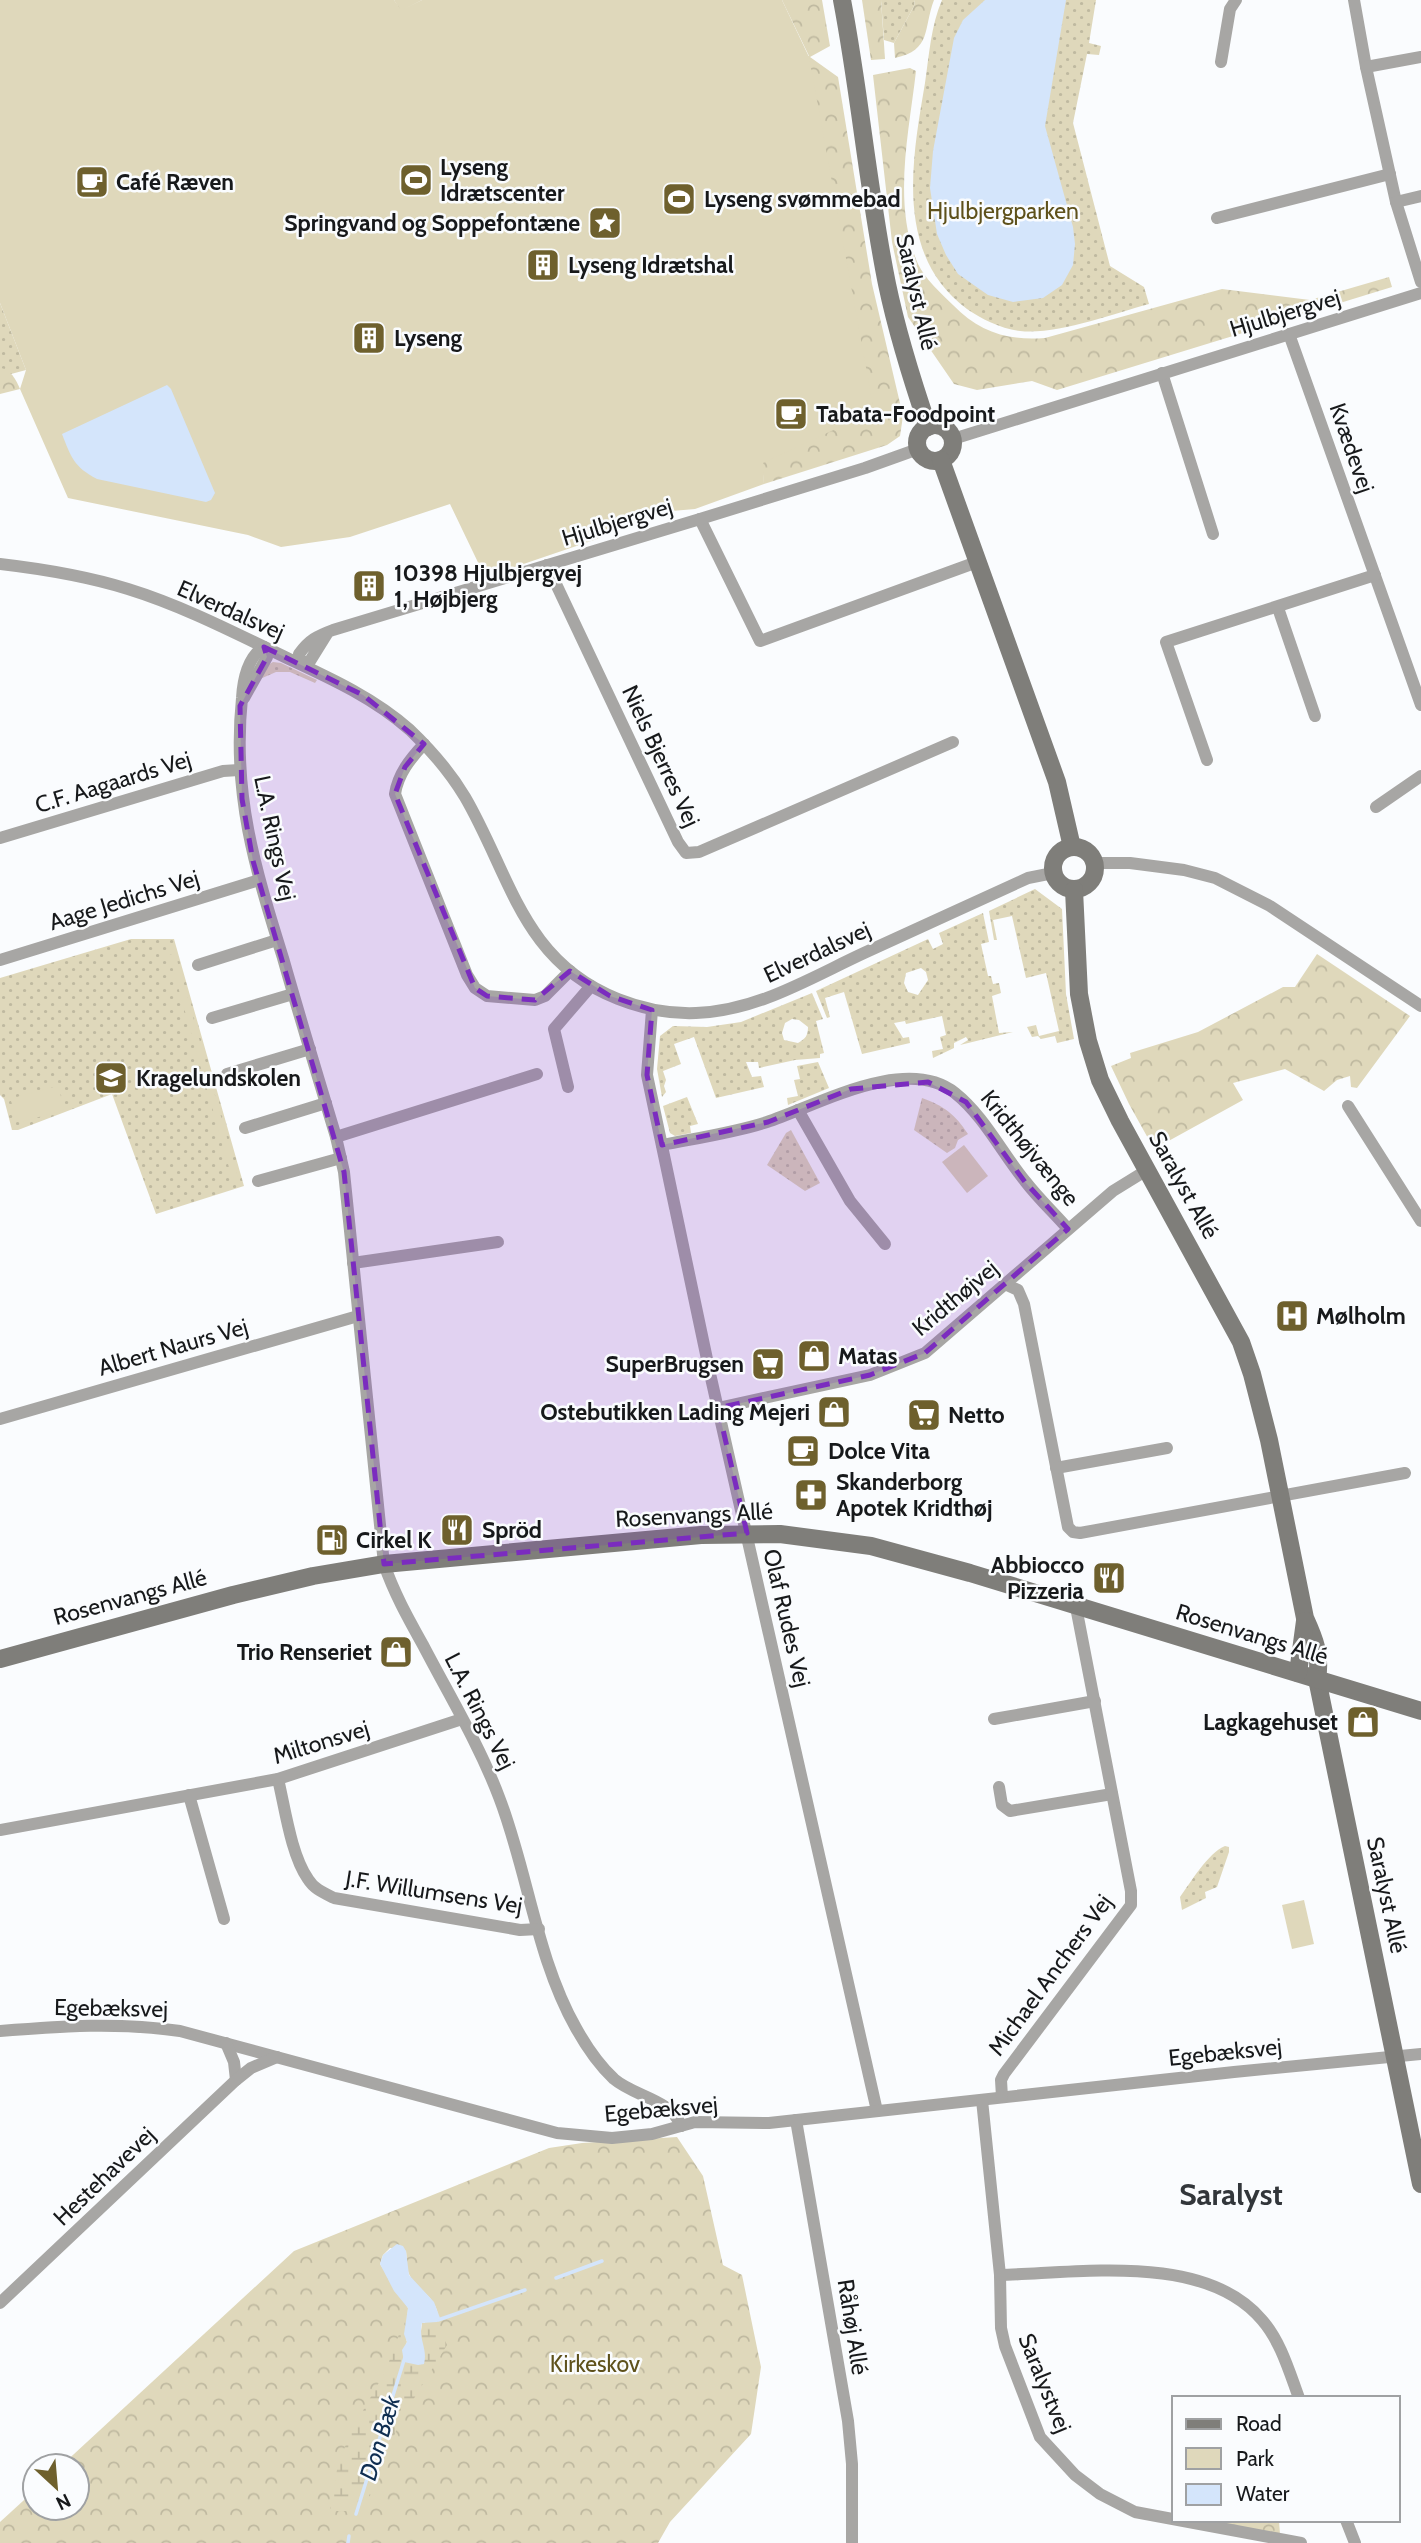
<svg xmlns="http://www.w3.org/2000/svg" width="1421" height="2543" viewBox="0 0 1421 2543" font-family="Cabin,sans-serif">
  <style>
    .green { fill: url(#green-dots); fill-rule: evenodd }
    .forest { fill: url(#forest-crowns); fill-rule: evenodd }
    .wetland { fill: url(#wetland-marsh) }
    .pitch { fill: #dfd8bb }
    .water { fill: #d4e5fb }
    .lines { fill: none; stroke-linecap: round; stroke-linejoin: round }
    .stream { stroke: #d4e5fb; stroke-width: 3.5 }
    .street { stroke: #a7a6a4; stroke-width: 12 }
    .secondary { stroke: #7f7e7a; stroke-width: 18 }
    .marked { fill: #7b2cbf; fill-opacity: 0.2; stroke: #7b2cbf; stroke-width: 5; stroke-dasharray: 14 9; stroke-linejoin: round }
    .labels { text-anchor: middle; stroke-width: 5; stroke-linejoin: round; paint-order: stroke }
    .poi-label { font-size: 23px; font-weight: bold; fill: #17191b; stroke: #fafcfe; text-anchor: start }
    .park-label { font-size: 23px; fill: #5e511b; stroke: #fafcfe }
    .street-label { font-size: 23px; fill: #17191b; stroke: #fafcfe }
    .water-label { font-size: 24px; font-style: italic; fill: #0f2e51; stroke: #fafcfe }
    .district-label { font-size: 30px; font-weight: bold; fill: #32363a; stroke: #fafcfe }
  </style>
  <defs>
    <pattern id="green-dots" width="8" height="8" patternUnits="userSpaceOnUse" patternTransform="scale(1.75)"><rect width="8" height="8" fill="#dfd8bb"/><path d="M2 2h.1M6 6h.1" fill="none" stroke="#bfb9a0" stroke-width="1.8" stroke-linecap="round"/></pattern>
    <pattern id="forest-crowns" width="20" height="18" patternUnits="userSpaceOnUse" patternTransform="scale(1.75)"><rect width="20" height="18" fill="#dfd8bb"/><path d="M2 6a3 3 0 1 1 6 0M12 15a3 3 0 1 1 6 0" fill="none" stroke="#bfb9a0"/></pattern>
    <pattern id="wetland-marsh" width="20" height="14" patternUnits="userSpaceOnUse" patternTransform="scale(1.75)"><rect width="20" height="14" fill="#dfd8bb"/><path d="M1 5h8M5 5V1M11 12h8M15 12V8" fill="none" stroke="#bfb9a0"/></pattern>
  </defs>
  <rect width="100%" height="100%" fill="#fafcfe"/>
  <g class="green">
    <polygon points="881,0 915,0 914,6 894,43 884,40"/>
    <path d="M942 0H1096L1089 43 1101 46 1099 55 1087 54 1073 123 1110 266 1144 287 1149 304C1112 314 1057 335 1020 331 1002 329 981 319 967 309 894 255 912 160 925 83 929 56 931 25 942 0Z"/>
    <polygon points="0,303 26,370 0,377"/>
    <polygon points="273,662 281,663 317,680 315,683 290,672 276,672 260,679 266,666"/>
    <polygon points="1035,889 1062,909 1066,994 1074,1039 1057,1043 1055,1036 1041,1039 1038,1036 1032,1037 1027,1027 1036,1025 1039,1036 1059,1031 1046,973 1026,978 1012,916 993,920 997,940 994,940 989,911"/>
    <path d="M983 913 989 942 981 944 988 976H991L993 984 999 983 1001 993 992 996 999 1033 1013 1032 960 1045 968 1040 966 1037 954 1043V1048L933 1058 932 1051 943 1049 940 1037 946 1035 942 1016 906 1024 905 1021 894 1023 903 1038 909 1037 910 1043 862 1054 844 992 825 998 830 1017 827 1018 816 991 928 939 933 949 943 944 939 933ZM921 968 926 972 928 980 918 995 908 992 904 983 906 973Z"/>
    <polygon points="131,939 174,939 244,1186 156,1214 112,1094 18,1130 12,1130 4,1099 0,1095 0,978"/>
    <path d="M812 993 823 1019 816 1021 824 1053 820 1054V1058L795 1060 759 1068 758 1062H746L752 1077 761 1076 764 1087 716 1098 694 1037 674 1044 681 1064 663 1071 666 1080 664 1086 666 1092 662 1097 657 1069 660 1036 673 1026 707 1027 741 1022ZM792 1019 799 1020 808 1027C808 1036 805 1039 798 1043L784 1040 782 1033 785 1023Z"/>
    <polygon points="818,1062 829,1088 788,1105 787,1098 798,1096 794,1080 800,1079 797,1066"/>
    <polygon points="687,1097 698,1124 690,1126 691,1133 675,1136 670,1133 663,1106"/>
    <path d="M922 1098C944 1106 955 1114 968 1134L958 1140 955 1148 947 1153 914 1130Z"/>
    <polygon points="791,1130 820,1183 805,1191 767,1165 786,1133"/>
    <path d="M1225 1846 1229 1847V1852L1217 1887 1205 1892 1206 1898 1182 1910 1180 1897C1191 1882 1208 1853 1225 1846Z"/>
  </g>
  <g class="forest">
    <polygon points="394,0 422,0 401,11 809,56 782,0 822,0 830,46 810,57 838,77 872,284 903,416 900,436 887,445 764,484 762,464 355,33 400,10"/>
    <polygon points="862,0 881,0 885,59 871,60"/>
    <path d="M915 0H934C923 29 932 50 895 58L894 43 914 6Z"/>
    <path d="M910 68 916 71C909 133 892 204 918 264 925 279 941 293 953 305 979 332 1008 341 1045 338L1222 289 1310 300 1389 277 1392 287 1057 390 1032 381 977 390 954 384 908 317 892 242 873 75Z"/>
    <path d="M0 368C11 369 16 380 20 389L0 394Z"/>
    <polygon points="1317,954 1410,1016 1357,1088 1351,1087 1350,1076 1337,1080 1324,1091 1285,1069 1233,1083 1243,1100 1154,1149 1129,1104 1111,1066 1131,1058 1130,1053 1198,1032 1283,987 1295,987"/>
    <path d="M677 2137 703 2176 723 2265 742 2275 761 2367 751 2434 670 2522 658 2543H0V2522L35 2490V2508H77V2466H61L294 2251 549 2148 582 2143ZM390 2248 406 2251C407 2259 406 2267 409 2274 416 2290 435 2295 438 2315L425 2322 418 2365 406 2346 408 2308 380 2264 383 2255Z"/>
    <polygon points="1200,2520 1279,2520 1280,2535"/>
  </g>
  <polygon class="wetland" points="406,2315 404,2334 407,2342 403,2350 420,2339 422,2323 437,2322 447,2345 400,2421 367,2503 354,2502 346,2511 330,2511 338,2464 351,2432 386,2370"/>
  <g class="pitch">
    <polygon points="0,0 394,0 401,10 422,0 782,0 809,57 874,411 763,463 764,484 695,509 672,511 622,525 597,539 485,577 450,504 350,537 281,547 248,535 68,498 20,389 26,370 0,303"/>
    <polygon points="175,953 238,1177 232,1178 169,955"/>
    <polygon points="57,1086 59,1088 64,1110 21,1122 18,1121 11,1101 13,1098"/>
    <polygon points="964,1145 988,1176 967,1193 942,1162"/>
    <polygon points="1304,1900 1314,1944 1292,1949 1282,1905"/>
  </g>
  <g class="water">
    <polygon points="985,0 1066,0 1045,126 1073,227 1075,244 1073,265 1062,285 1043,298 1013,302 988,295 958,274 946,255 937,234 930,188 933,151 954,38 963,20"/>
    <path d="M167 385 171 389 215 493 211 500 206 502 97 479C74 467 71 457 62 434Z"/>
    <path d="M397 2244 403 2246 406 2251 409 2275 434 2302 440 2318 437 2322 422 2323C418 2339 428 2349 424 2364L418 2365 404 2362 402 2350 407 2342 404 2334 408 2308 394 2291 380 2264 383 2255Z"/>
  </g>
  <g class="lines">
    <g class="stream">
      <polyline points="556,2278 602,2261"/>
      <polyline points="438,2320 525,2290"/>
      <polyline points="356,2514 405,2357"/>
      <polyline points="348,2543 349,2536"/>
    </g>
    <g class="street">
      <polyline points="1354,0 1366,67 1396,202 1421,282"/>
      <polyline points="1221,62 1230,9 1236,0"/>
      <polyline points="1366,67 1421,57"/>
      <polyline points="1396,202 1421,196"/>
      <polyline points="1217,218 1390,174"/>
      <polyline points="1289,334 1421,705"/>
      <polyline points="1162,373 1213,534"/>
      <polyline points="953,439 1421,293"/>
      <polyline points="700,519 760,641 977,562"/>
      <path d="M0 564C43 569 86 576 128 589 183 606 235 633 287 658 330 678 374 698 410 730 431 750 450 772 465 797 511 876 522 961 618 999 643 1009 669 1014 696 1013 757 1011 810 978 864 953 919 928 973 903 1028 878L1053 873"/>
      <polyline points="547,565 678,842 686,853 699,852 953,742"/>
      <polyline points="1278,608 1315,716"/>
      <path d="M328 632 310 661 301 664 299 654C309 640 317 636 333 630L700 519 865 468 918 449"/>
      <path d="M264 647C248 656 243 680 242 698 232 794 255 868 283 958 300 1018 318 1077 336 1137L344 1172 384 1564C394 1593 408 1618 423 1645 449 1695 479 1744 499 1797 528 1872 536 1957 576 2028 586 2046 599 2065 614 2079 635 2097 671 2099 681 2126"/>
      <polyline points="244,698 267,657 264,647"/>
      <path d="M424 744C410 759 398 774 395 794L467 975 475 988 487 996 535 1000 545 996 570 971"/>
      <polyline points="1207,760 1166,642 1375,575"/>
      <polyline points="1376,807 1421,776"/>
      <polyline points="0,838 223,771 239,770"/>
      <polyline points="1095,863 1130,863 1184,870 1215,878 1270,906 1421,1006"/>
      <polyline points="0,960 259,880"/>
      <polyline points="198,965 277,940"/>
      <polyline points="652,1010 647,1075 711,1378 877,2111"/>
      <polyline points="212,1018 293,994"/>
      <polyline points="227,1074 310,1049"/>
      <polyline points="568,1087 554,1029 591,986"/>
      <polyline points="1348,1106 1421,1221"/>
      <polyline points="798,1110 850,1201 885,1244"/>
      <polyline points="245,1128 326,1103"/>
      <polyline points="336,1137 537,1074"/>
      <path d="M662 1145C697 1138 733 1133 767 1122 816 1106 906 1054 955 1093 984 1116 1002 1153 1025 1181 1038 1198 1054 1213 1068 1229"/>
      <polyline points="258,1181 341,1158"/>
      <polyline points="353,1263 498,1242"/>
      <polyline points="1005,1284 1018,1290 1024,1304 1068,1527 1073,1532 1080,1533 1405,1473"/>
      <polyline points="718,1408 870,1375 925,1353 1113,1191 1147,1170"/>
      <polyline points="0,1419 358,1316"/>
      <polyline points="1056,1468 1167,1448"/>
      <polyline points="994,1719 1095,1701"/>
      <path d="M278 1779C285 1808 291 1855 308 1879 314 1889 324 1893 334 1898L520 1930 539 1929"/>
      <polyline points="999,1787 1002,1805 1010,1811 1112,1794"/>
      <polyline points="189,1795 224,1919"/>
      <polyline points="0,1830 278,1779 462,1719"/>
      <path d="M0 2031C63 2026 117 2022 180 2031L557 2133 612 2138 652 2134 695 2122 769 2123 1234 2072 1421 2054"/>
      <polyline points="226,2043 234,2062 236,2080"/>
      <polyline points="1002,2097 1001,2080 1004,2074 1131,1905 1131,1891 1076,1607"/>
      <polyline points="982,2100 1000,2275 1001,2328 1005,2346 1040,2437 1075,2475 1100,2494 1135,2512 1301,2543"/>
      <polyline points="796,2120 848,2421 852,2464 852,2543"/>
      <path d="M1000 2275C1079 2273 1205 2252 1262 2320 1281 2342 1289 2371 1299 2398"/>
      <polyline points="0,2303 236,2080 251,2068 277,2057"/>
      <polyline points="1346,2520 1355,2543"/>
    </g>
    <g class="secondary">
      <path d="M842 0C860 94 868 190 887 284 897 332 912 380 928 427"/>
      <circle cx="935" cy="443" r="18"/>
      <polyline points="941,460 1057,782 1072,847"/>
      <circle cx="1074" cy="868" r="21"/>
      <path d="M1074 890 1079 994 1088 1041 1100 1080 1120 1121 1241 1342 1252 1374 1269 1440 1305 1618C1315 1640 1321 1655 1317 1679L1421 2184"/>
      <polyline points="0,1659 233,1595 313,1576 384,1564 701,1535 780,1534 871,1546 970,1573 1421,1711"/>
      <polyline points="1298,1673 1305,1621"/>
    </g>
  </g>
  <path class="marked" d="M264 647 363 695 424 744 405 767 395 794 475 988 487 996 535 1000 570 971 610 996 652 1010 647 1075 662 1145 768 1122 851 1089 928 1082 966 1102 1025 1182 1068 1229 925 1353 870 1375 718 1408 747 1533 384 1564 344 1172 253 861 242 799 240 706 267 657Z"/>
  <defs>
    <symbol id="stadium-square" viewBox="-11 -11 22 22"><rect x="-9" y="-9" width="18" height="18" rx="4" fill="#6e602d" stroke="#fafcfe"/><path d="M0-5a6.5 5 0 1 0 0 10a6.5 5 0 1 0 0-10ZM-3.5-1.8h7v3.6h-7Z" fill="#fff"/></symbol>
    <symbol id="cafe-square" viewBox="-11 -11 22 22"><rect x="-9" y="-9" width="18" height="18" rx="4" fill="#6e602d" stroke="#fafcfe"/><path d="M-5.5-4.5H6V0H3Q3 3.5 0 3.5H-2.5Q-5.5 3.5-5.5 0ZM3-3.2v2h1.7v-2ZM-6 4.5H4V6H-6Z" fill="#fff"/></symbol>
    <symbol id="sight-square" viewBox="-11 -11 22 22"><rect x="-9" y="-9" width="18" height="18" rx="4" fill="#6e602d" stroke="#fafcfe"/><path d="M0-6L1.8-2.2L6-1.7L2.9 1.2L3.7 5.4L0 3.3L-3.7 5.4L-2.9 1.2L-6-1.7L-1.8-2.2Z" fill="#fff"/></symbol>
    <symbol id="building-square" viewBox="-11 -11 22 22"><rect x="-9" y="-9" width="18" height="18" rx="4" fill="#6e602d" stroke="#fafcfe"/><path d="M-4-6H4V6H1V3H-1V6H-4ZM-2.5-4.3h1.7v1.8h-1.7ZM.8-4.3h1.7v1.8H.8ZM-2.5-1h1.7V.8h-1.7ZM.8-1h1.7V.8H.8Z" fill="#fff"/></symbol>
    <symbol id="school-square" viewBox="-11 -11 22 22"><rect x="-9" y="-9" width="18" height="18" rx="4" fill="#6e602d" stroke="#fafcfe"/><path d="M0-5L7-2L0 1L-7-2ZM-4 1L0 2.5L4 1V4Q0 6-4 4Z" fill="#fff"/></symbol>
    <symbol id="hospital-square" viewBox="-11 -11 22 22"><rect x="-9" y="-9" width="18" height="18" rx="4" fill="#6e602d" stroke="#fafcfe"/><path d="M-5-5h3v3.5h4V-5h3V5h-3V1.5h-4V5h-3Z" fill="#fff"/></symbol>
    <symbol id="shop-square" viewBox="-11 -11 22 22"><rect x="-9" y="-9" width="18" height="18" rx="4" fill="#6e602d" stroke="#fafcfe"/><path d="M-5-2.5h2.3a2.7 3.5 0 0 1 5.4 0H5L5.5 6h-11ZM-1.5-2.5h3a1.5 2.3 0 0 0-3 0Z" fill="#fff"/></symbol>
    <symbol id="supermarket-square" viewBox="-11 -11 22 22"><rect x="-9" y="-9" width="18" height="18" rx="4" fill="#6e602d" stroke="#fafcfe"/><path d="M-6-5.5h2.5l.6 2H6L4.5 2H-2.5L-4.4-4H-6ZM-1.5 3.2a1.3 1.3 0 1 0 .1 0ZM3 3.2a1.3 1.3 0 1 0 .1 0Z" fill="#fff"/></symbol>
    <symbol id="pharmacy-square" viewBox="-11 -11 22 22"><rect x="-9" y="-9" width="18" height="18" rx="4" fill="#6e602d" stroke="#fafcfe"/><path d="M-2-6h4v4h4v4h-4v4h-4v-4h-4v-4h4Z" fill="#fff"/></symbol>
    <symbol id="restaurant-square" viewBox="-11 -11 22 22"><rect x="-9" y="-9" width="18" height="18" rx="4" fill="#6e602d" stroke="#fafcfe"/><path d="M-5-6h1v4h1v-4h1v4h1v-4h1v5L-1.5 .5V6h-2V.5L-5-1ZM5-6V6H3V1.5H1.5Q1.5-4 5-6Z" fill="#fff"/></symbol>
    <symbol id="fuel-square" viewBox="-11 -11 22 22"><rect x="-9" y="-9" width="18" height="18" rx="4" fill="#6e602d" stroke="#fafcfe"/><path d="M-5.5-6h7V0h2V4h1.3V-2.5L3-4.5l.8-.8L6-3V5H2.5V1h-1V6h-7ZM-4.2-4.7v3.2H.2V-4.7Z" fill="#fff"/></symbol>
  </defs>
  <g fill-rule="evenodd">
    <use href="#stadium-square" x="397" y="161" width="38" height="38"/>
    <use href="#cafe-square" x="73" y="163" width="38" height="38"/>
    <use href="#stadium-square" x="660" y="180" width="38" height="38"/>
    <use href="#sight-square" x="586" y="204" width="38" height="38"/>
    <use href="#building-square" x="524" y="246" width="38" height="38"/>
    <use href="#building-square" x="350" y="319" width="38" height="38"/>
    <use href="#cafe-square" x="772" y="395" width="38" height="38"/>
    <use href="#building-square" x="350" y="567" width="38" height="38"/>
    <use href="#school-square" x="92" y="1059" width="38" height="38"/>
    <use href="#hospital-square" x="1273" y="1297" width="38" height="38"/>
    <use href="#shop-square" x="795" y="1337" width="38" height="38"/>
    <use href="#supermarket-square" x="749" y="1345" width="38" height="38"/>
    <use href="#shop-square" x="815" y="1393" width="38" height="38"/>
    <use href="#supermarket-square" x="905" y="1396" width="38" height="38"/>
    <use href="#cafe-square" x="784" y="1432" width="38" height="38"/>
    <use href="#pharmacy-square" x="792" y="1476" width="38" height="38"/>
    <use href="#restaurant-square" x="438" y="1511" width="38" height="38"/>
    <use href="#fuel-square" x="313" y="1521" width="38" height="38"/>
    <use href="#restaurant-square" x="1090" y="1559" width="38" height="38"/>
    <use href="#shop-square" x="377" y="1633" width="38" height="38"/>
    <use href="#shop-square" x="1344" y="1703" width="38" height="38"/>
  </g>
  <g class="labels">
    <g class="poi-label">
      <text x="440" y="175">Lyseng<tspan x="440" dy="26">Idrætscenter</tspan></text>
      <text x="116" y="190">Café Ræven</text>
      <text x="704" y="207">Lyseng svømmebad</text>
      <text x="580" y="231" text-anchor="end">Springvand og Soppefontæne</text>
      <text x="568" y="273">Lyseng Idrætshal</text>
      <text x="394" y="346">Lyseng</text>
      <text x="816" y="422">Tabata-Foodpoint</text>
      <text x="394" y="581">10398 Hjulbjergvej<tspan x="394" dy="26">1, Højbjerg</tspan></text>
      <text x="136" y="1086">Kragelundskolen</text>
      <text x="1316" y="1324">Mølholm</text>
      <text x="838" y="1364">Matas</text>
      <text x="744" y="1372" text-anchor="end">SuperBrugsen</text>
      <text x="810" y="1420" text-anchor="end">Ostebutikken Lading Mejeri</text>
      <text x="948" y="1423">Netto</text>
      <text x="828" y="1459">Dolce Vita</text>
      <text x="836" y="1490">Skanderborg<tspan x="836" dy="26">Apotek Kridthøj</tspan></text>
      <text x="482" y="1538">Spröd</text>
      <text x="356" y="1548">Cirkel K</text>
      <text x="1084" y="1573" text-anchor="end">Abbiocco<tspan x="1084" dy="26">Pizzeria</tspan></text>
      <text x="372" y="1660" text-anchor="end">Trio Renseriet</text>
      <text x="1338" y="1730" text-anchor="end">Lagkagehuset</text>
    </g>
    <g class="park-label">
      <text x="1003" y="219">Hjulbjergparken</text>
      <text x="595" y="2372">Kirkeskov</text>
    </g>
    <g class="street-label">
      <text transform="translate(917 292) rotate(77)" y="8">Saralyst Allé</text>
      <text transform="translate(1285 313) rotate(-17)" y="8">Hjulbjergvej</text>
      <text transform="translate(1352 448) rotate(71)" y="8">Kvædevej</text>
      <text transform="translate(617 522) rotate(-17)" y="8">Hjulbjergvej</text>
      <text transform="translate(231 610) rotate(24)" y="8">Elverdalsvej</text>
      <text transform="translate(661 756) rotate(65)" y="8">Niels Bjerres Vej</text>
      <text transform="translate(113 782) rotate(-17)" y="8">C.F. Aagaards Vej</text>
      <text transform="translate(275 838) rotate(78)" y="8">L.A. Rings Vej</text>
      <text transform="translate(124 900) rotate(-17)" y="8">Aage Jedichs Vej</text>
      <text transform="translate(817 952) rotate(-25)" y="8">Elverdalsvej</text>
      <text transform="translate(1030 1148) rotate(51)" y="8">Kridthøjvænge</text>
      <text transform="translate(1184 1185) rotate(61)" y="8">Saralyst Allé</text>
      <text transform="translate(955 1298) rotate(-40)" y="8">Kridthøjvej</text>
      <text transform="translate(173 1347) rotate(-16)" y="8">Albert Naurs Vej</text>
      <text transform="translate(694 1515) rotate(-3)" y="8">Rosenvangs Allé</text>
      <text transform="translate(130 1597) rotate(-15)" y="8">Rosenvangs Allé</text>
      <text transform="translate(787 1618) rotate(77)" y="8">Olaf Rudes Vej</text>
      <text transform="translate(1252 1634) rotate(17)" y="8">Rosenvangs Allé</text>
      <text transform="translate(480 1711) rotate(63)" y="8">L.A. Rings Vej</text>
      <text transform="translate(321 1742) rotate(-17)" y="8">Miltonsvej</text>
      <text transform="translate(434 1892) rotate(9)" y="8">J.F. Willumsens Vej</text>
      <text transform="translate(1387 1895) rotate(78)" y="8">Saralyst Allé</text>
      <text transform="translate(1050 1975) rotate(-54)" y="8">Michael Anchers Vej</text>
      <text transform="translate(111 2008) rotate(1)" y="8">Egebæksvej</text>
      <text transform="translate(1225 2052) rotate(-6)" y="8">Egebæksvej</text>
      <text transform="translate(661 2109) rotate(-5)" y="8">Egebæksvej</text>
      <text transform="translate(104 2176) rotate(-44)" y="8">Hestehavevej</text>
      <text transform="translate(853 2327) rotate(81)" y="8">Råhøj Allé</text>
      <text transform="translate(1045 2383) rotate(68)" y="8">Saralystvej</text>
    </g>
    <g class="water-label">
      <text transform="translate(380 2438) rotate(-73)" y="8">Don Bæk</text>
    </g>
    <g class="district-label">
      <text x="1231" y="2205">Saralyst</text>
    </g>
  </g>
  <rect x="1172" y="2396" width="228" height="126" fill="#fafcfe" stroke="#9fa1a3" stroke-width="2"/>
  <rect x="1186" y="2419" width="35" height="10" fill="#7f7e7a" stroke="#9fa1a3" stroke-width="2"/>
  <text x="1236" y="2431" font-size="21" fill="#17191b">Road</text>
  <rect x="1186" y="2448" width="35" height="21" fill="#dfd8bb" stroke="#9fa1a3" stroke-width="2"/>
  <text x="1236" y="2466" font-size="21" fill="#17191b">Park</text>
  <rect x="1186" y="2484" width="35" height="21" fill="#d4e5fb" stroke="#9fa1a3" stroke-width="2"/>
  <text x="1236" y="2501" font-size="21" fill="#17191b">Water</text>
  <g transform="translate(56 2487) rotate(154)"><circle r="33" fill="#fafcfe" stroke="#9fa1a3" stroke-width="2"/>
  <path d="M0-5L12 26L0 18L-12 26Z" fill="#6e602d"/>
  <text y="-10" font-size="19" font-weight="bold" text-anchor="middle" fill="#17191b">N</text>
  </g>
</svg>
